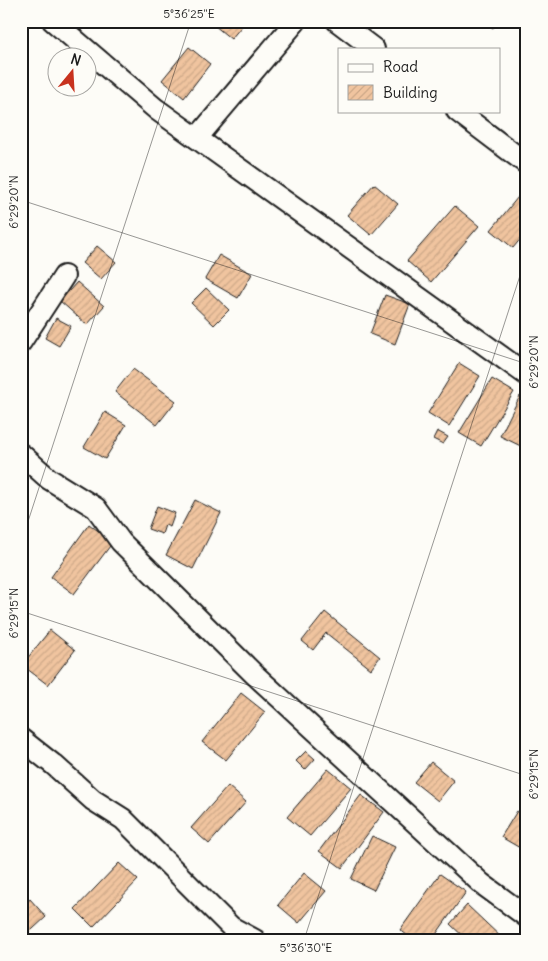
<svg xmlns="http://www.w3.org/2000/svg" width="548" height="961" viewBox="0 0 548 961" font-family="Delius,sans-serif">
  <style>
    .building { fill: url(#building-hatch); stroke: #1c1c1c }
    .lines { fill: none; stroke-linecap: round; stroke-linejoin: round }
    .minor-casing { stroke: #1c1c1c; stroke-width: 24 }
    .minor { stroke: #fdfcf7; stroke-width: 20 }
    .ticks { fill: none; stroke: #1c1c1c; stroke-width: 1; stroke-opacity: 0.45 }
    .neatline { fill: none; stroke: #1c1c1c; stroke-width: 2 }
    .ticks-label { font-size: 12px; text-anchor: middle; fill: #1c1c1c }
  </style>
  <defs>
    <pattern id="building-hatch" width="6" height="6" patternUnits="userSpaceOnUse" patternTransform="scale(1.25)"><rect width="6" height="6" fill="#f0c49f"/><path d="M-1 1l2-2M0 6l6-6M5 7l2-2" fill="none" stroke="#cda888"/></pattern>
  </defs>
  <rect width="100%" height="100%" fill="#fdfcf7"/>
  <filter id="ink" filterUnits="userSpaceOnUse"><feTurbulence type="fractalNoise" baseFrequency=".02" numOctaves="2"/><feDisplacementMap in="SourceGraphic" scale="10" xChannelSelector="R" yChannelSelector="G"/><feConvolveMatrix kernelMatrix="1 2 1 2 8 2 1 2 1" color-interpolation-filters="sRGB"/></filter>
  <g filter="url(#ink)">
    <g class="building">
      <polygon points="209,21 246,21 231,39"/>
      <polygon points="483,21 499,21 493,28"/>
      <polygon points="189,47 210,64 184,98 162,80"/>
      <polygon points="374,184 398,204 371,235 347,215"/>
      <polygon points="527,186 527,231 513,248 491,230"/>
      <polygon points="455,206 479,226 431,282 407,261"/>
      <polygon points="97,246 116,262 101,279 82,263"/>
      <polygon points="219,255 252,274 238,298 205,279"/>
      <polygon points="77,282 104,306 87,325 60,301"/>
      <polygon points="206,288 229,310 214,325 191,303"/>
      <polygon points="385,295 410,304 395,344 370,334"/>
      <polygon points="56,318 71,326 59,346 45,338"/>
      <polygon points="459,363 480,376 449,426 428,413"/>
      <polygon points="133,369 176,401 157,425 115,392"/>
      <polygon points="492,379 514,392 481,446 459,433"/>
      <polygon points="520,396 527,399 527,449 500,436"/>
      <polygon points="105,412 126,425 105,459 84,447"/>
      <polygon points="437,431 448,437 443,444 433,439"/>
      <polygon points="195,500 221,513 193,569 166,555"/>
      <polygon points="157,506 175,513 170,527 165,525 162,534 148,529"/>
      <polygon points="89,524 113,542 74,594 51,577"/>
      <polygon points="325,612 380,657 371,669 326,633 313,650 302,641"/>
      <polygon points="50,630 75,650 48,685 22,665"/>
      <polygon points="241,693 265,712 226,760 202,742"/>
      <polygon points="306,751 315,759 305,770 296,761"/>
      <polygon points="431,762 454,781 438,801 414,782"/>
      <polygon points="328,769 351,788 310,836 287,817"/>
      <polygon points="228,786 246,802 209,844 191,828"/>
      <polygon points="361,795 384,812 342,868 319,851"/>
      <polygon points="517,811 527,817 527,852 501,837"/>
      <polygon points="372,836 395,847 374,890 351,879"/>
      <polygon points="119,863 138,880 93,927 75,909"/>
      <polygon points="304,873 326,891 299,923 278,905"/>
      <polygon points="440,874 466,892 432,940 414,940 400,930"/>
      <polygon points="30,899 46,917 21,940 21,907"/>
      <polygon points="467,905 504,940 467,940 450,924"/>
    </g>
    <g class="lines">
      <defs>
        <g id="minor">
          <polyline points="53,21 156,109 527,375"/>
          <polyline points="337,21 374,49"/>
          <polyline points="457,111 527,164"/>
          <polyline points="197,138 296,21"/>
          <polyline points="21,342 64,276"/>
          <polyline points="21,454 49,479 96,508 121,542 254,674 482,884 527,917"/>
          <polyline points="21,739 54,765 93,800 123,819 231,927 255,940"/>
        </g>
      </defs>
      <use href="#minor" class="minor-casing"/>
      <use href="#minor" class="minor"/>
    </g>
  </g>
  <path class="ticks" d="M21 200 527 364M21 543 191 21M21 611 527 776M304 940 527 254"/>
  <rect width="548" height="961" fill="none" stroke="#fdfcf7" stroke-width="55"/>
  <rect x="338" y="48" width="162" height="65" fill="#fdfcf7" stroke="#a3a29f"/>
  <rect x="348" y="64" width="25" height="8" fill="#fdfcf7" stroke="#a3a29f"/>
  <text x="383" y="72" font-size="15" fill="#1c1c1c">Road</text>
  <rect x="348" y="85" width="25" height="15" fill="url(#building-hatch)" stroke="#a3a29f"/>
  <text x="383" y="98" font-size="15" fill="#1c1c1c">Building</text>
  <g transform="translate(72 72) rotate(18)"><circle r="24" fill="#fdfcf7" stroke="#a3a29f"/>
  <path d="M0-4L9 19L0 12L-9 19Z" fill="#c8321e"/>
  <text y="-8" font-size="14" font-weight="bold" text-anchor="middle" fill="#1c1c1c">N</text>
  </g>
  <rect x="28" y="28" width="492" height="906" class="neatline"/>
  <g class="ticks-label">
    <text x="189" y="18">5°36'25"E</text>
    <text transform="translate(14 202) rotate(-90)" y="4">6°29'20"N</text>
    <text transform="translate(534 362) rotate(-90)" y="4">6°29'20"N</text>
    <text transform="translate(14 613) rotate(-90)" y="4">6°29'15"N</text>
    <text transform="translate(534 774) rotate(-90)" y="4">6°29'15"N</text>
    <text x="306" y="952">5°36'30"E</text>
  </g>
</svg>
